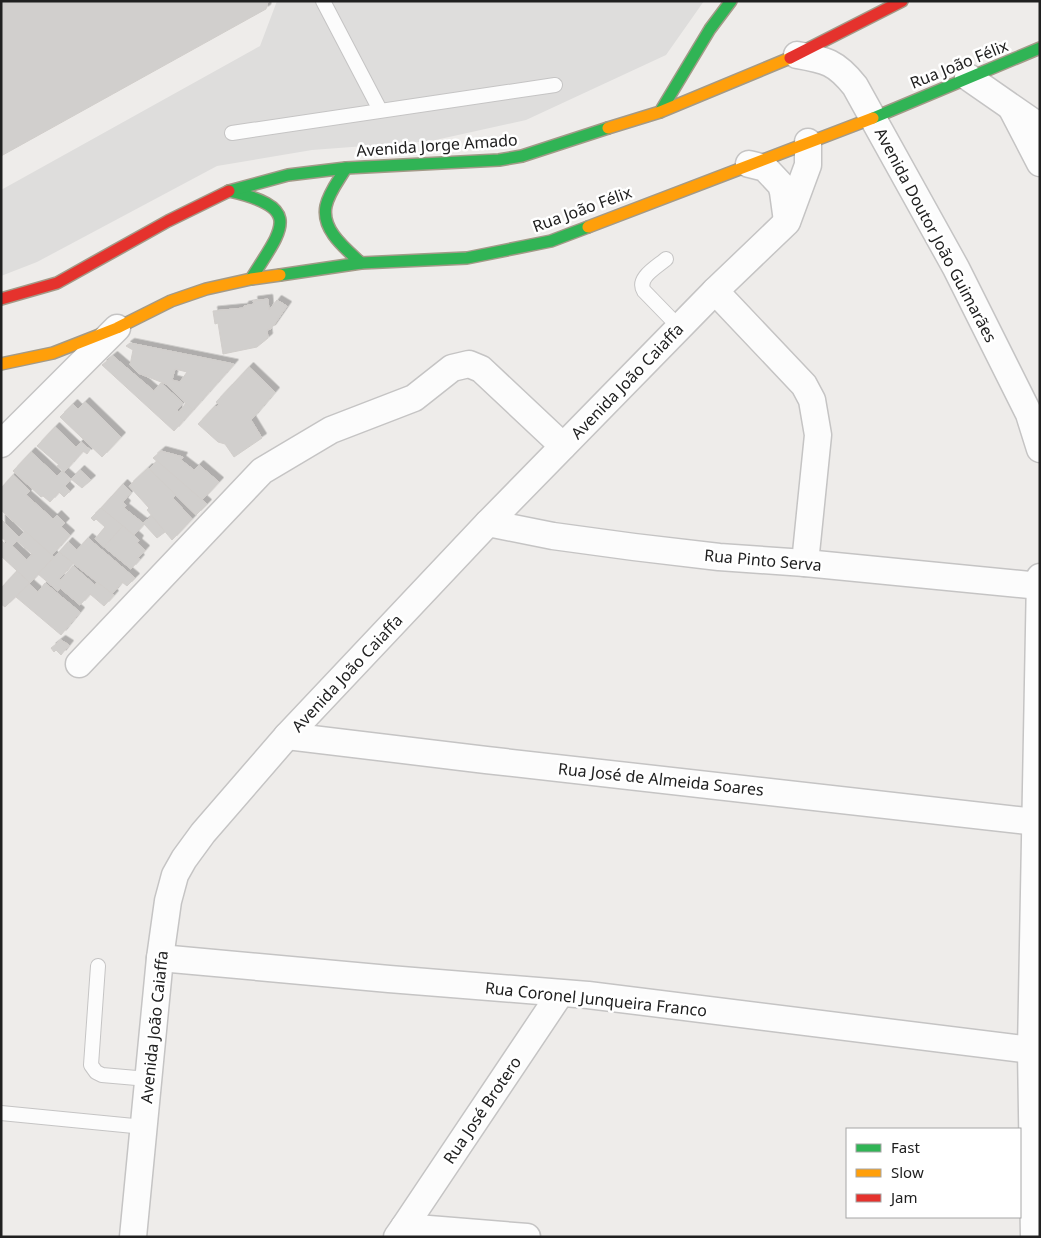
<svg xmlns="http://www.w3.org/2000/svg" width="1041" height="1238" viewBox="0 0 1041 1238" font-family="'Noto Sans',sans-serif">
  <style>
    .parking { fill: #dedddc }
    .building { fill: #d1cfcd; stroke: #d1cecb; fill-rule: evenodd; filter: url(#shadow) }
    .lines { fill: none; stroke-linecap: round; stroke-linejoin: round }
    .lane-casing { stroke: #c5c4c4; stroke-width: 16 }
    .street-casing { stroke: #c5c4c4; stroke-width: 29 }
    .fast-casing { stroke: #a39a88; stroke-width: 14 }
    .slow-casing { stroke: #a39a88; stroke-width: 14 }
    .jam-casing { stroke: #a39a88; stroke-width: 14 }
    .lane { stroke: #fcfcfc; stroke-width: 14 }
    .street { stroke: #fcfcfc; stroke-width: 26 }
    .fast { stroke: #30b455; stroke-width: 11 }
    .slow { stroke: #ff9f0a; stroke-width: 11 }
    .jam { stroke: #e5322d; stroke-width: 11 }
    .labels { text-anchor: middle; stroke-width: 5; stroke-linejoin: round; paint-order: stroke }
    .street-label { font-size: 16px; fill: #202020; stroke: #fff }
  </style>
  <defs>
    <filter id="shadow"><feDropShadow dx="4.5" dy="-4.5" stdDeviation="0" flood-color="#0004"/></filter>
  </defs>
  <rect width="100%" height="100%" fill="#eeecea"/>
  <polygon class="parking" points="277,1 704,1 666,55 526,120 431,141 312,150 217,166 37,262 1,276 1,190 260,46"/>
  <g class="building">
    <polygon points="1,1 268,1 266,9 1,156"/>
    <polygon points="268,299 269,310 277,300 287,306 271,329 267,330 268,338 257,347 223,354 218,323 215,324 213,311 244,308 244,306 254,304 253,301"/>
    <path d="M130 343 234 364 193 410 166 384 138 373 130 365 133 350 126 346ZM175 369 187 372 180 382 172 380Z"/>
    <polygon points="113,356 154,391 161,383 183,403 177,410 179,412 186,403 193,410 174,431 102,365"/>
    <polygon points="249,367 275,392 251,420 262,438 234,457 225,444 218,442 198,424 215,406 216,407 219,405 216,402"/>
    <polygon points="85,402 121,437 102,457 60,417 73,404 78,409"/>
    <polygon points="55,427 76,447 81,442 90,450 87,454 83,451 64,472 57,466 59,465 37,446"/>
    <polygon points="161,451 183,457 181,460 194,470 199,465 219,482 202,500 153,458"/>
    <polygon points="31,452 57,476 62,471 71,479 65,486 70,491 64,497 59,492 50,502 43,496 41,497 13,471"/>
    <polygon points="157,461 207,504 196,515 149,469"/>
    <polygon points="148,468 176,495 173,498 192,519 172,540 147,510 149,508 129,486"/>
    <polygon points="80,470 91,480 82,488 71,479"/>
    <polygon points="13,475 30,491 26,495 53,519 57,515 65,523 61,527 70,535 51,556 1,510 1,488"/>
    <polygon points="123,484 131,492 123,502 126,505 124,508 143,523 152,516 165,532 157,538 144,524 134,535 101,508"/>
    <polygon points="101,508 123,526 104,547 95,539 105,527 96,519 94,521 91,518"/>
    <path d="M1 519 19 537 25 531 54 557 30 583 1 556V540L5 544 7 542 1 537ZM17 541 32 554 27 560 12 546Z"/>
    <polygon points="123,526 139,540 137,543 145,550 138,558 140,559 131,569 104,547"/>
    <polygon points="88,538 135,578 127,586 122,582 112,594 59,552 68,542 77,550"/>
    <polygon points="59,552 73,563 59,579 61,580 73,566 95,585 97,582 114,595 104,606 90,594 80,605 60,588 58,591 38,574"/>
    <polygon points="17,571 30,583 5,607 1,604 1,588"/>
    <polygon points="45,583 80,612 61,635 16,597 29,584 38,592"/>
    <polygon points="61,640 69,645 61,655 56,650 54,652 51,648"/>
  </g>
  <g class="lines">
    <defs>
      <g id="lane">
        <polyline points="323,1 380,110"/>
        <polyline points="232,133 555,85"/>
        <path d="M666 259C657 267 636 278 644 291L679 327"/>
        <polyline points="98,966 91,1065 96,1072 102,1075 148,1079"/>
        <polyline points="1,1113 144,1127"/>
      </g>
      <g id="street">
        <path d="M797 55C826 60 836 62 855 86L956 268 1029 414 1040 449"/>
        <polyline points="968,77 1040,127"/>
        <polyline points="1012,109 1040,163"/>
        <polyline points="749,164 765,168 781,185 783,192 787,221"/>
        <polyline points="715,291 804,385 812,400 818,435 805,563"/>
        <polyline points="1,444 117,328"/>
        <polyline points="488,523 553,536 634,547 719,557 805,563 1040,586"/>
        <polyline points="79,664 262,471 331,430 414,398 452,368 469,364 481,369 563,446"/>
        <polyline points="287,736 486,760 1036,822"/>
        <polyline points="160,958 389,979 588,995 1031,1050"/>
        <polyline points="404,1227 560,994"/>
        <polyline points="133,1237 160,958 168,901 175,875 184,859 203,833 287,736 488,523 715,291 787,222 808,165 808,142"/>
        <polyline points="397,1237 404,1227 527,1237"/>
        <polyline points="1034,1237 1031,1050 1040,577"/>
      </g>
      <g id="fast">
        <polyline points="660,112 710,29 731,1"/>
        <polyline points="873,118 1040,48"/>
        <path d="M346 168C339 180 329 192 326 206 321 230 346 249 361 263"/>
        <path d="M229 191C305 208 282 229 251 279"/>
        <polyline points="229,191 288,175 346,168 499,160 522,156 608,128"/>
        <polyline points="280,275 361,263 467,258 551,241 588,227"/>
      </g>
      <g id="slow">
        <polyline points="608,128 660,112 790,58"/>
        <polyline points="588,227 873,118"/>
        <polyline points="1,364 53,353 117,328 171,301 206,289 251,279 280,275"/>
      </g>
      <g id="jam">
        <polyline points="790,58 902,1"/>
        <polyline points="1,299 57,283 168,221 229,191"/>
      </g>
    </defs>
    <use href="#lane" class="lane-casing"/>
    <use href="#street" class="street-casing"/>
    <use href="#fast" class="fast-casing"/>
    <use href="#slow" class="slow-casing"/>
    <use href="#jam" class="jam-casing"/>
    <use href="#lane" class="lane"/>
    <use href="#street" class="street"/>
    <use href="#fast" class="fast"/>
    <use href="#slow" class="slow"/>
    <use href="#jam" class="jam"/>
  </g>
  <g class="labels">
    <g class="street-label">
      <text transform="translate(959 64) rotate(-22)" y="6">Rua João Félix</text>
      <text transform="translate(437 145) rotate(-4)" y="6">Avenida Jorge Amado</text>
      <text transform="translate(582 209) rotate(-20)" y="6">Rua João Félix</text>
      <text transform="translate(936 235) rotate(62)" y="6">Avenida Doutor João Guimarães</text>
      <text transform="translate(627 381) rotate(-46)" y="6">Avenida João Caiaffa</text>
      <text transform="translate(763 560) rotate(5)" y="6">Rua Pinto Serva</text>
      <text transform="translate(347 673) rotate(-47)" y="6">Avenida João Caiaffa</text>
      <text transform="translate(661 779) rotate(6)" y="6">Rua José de Almeida Soares</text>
      <text transform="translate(596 999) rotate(6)" y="6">Rua Coronel Junqueira Franco</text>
      <text transform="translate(154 1027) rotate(-84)" y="6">Avenida João Caiaffa</text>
      <text transform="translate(482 1110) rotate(-56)" y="6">Rua José Brotero</text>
    </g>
  </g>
  <rect width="1041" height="1238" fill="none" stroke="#202020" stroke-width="5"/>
  <rect x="846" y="1128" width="175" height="90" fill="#ffffff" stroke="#a6a6a6"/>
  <rect x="856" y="1144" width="25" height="8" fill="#30b455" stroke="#a6a6a6"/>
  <text x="891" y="1153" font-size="15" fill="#202020">Fast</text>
  <rect x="856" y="1169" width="25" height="8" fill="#ff9f0a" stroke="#a6a6a6"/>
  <text x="891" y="1178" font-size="15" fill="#202020">Slow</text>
  <rect x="856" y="1194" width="25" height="8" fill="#e5322d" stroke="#a6a6a6"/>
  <text x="891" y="1203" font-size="15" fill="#202020">Jam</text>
</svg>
